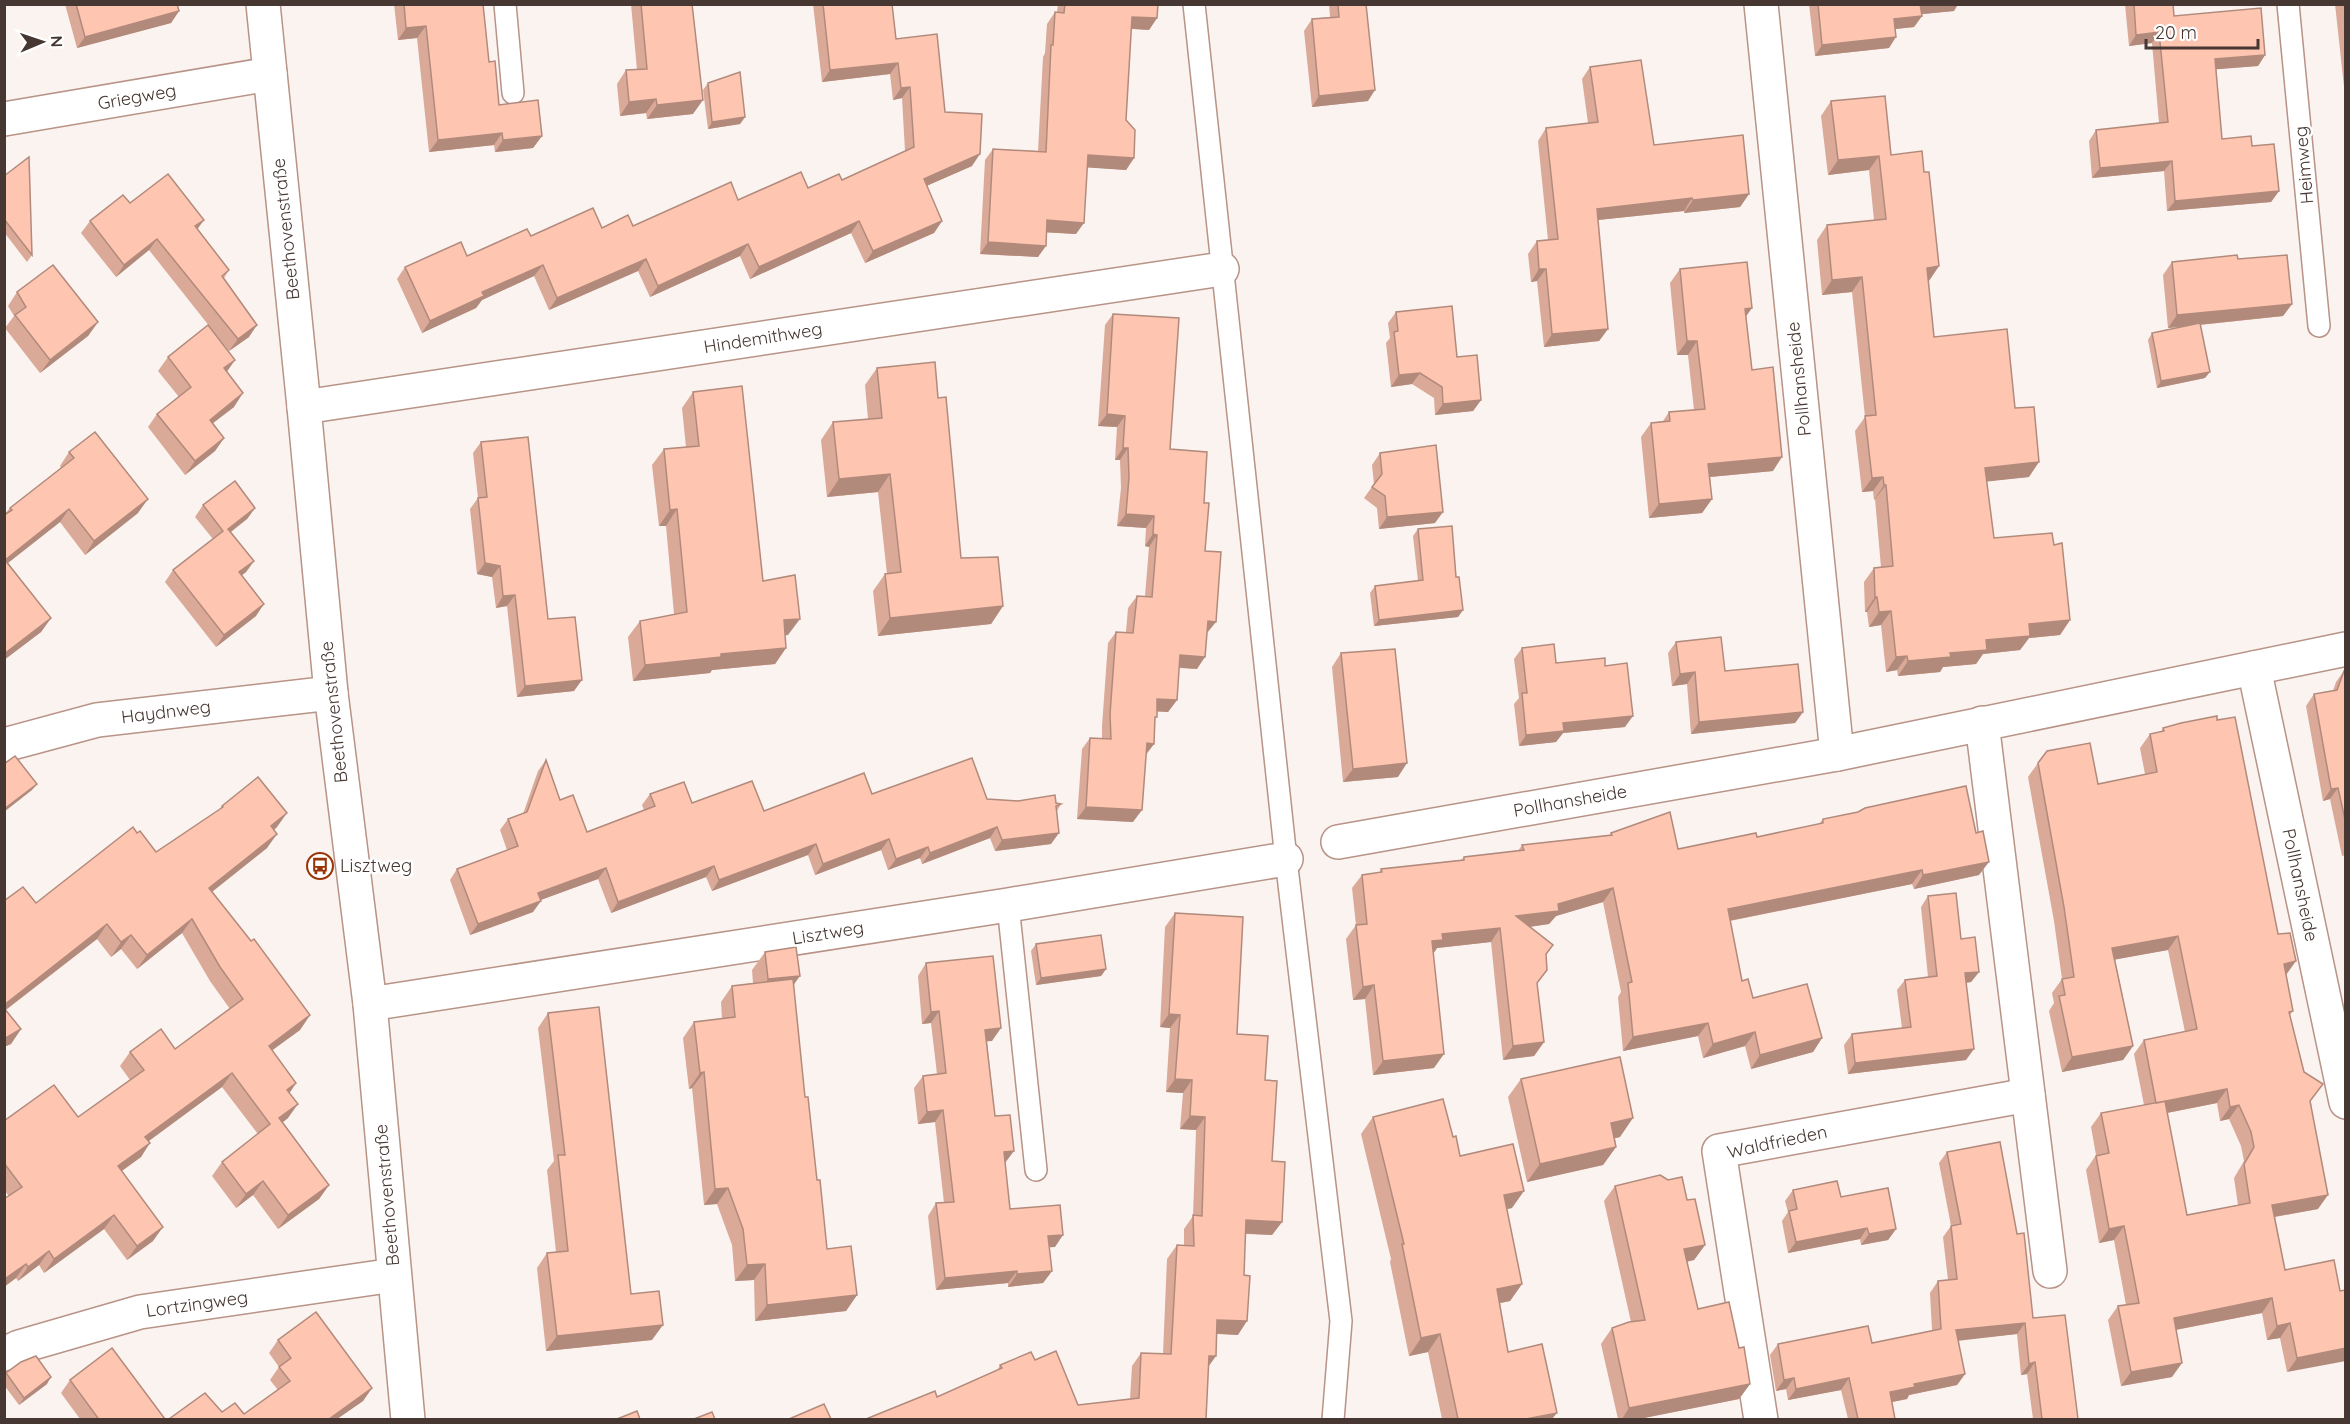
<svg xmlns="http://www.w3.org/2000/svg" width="2350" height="1424" viewBox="0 0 2350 1424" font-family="Quicksand,sans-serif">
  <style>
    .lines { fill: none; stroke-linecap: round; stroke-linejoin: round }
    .service-casing { stroke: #b89387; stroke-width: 24 }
    .minor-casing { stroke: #b89387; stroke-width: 36 }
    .service { stroke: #fff; stroke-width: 21 }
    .minor { stroke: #fff; stroke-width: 33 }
    .wall { fill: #daa998; fill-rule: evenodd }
    .shaded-wall { fill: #b28a7c }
    .building { fill: #fec5b1; stroke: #b28a7c; stroke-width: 1.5 }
    .labels { text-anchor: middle; stroke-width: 5; stroke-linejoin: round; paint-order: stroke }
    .street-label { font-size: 18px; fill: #463732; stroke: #fff }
    .poi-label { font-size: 18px; fill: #463732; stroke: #fff; text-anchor: start }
  </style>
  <rect width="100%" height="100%" fill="#fbf3f0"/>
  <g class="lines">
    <defs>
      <g id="service">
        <polyline points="505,4 513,93"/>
        <polyline points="1194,4 1286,859 1341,1321 1333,1420"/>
        <polyline points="2288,4 2319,326"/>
        <polyline points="1008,905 1036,1170"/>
      </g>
      <g id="minor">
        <polyline points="263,4 304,407 331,693 370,1004 408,1420"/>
        <polyline points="1761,4 1837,754 2346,649"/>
        <polyline points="4,119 270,74"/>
        <polyline points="304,407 1222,269"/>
        <polyline points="2254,668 2346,1102"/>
        <polyline points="1982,723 2050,1271"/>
        <polyline points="4,745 97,720 331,693"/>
        <polyline points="1338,842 1837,754"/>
        <polyline points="370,1004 1008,905 1286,859"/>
        <polyline points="4,1354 19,1347 140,1312 394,1275"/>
        <polyline points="1761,1420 1719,1151 2028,1095"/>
      </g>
    </defs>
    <use href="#service" class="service-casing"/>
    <use href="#minor" class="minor-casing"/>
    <use href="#service" class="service"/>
    <use href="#minor" class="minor"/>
  </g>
  <g class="wall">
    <polygon points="65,4 177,4 179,11 171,23 77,48"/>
    <polygon points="394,4 483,4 489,62 499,105 542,136 533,148 495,152 494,145 429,152 417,38 398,40"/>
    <polygon points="631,4 692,4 693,114 647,119 646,113 620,116 617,84 626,70 637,70"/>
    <polygon points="813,4 892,4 896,39 945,112 972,166 926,186 942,221 934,233 865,263 851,233 750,279 740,256 650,297 638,271 549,310 534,276 482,300 476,308 422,333 397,279 405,267 467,256 531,236 602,228 633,226 738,200 808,188 842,180 905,151 902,98 893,100 890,74 822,82"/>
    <polygon points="1058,4 1158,4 1157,18 1149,30 1131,29 1126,120 1134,158 1126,170 1087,167 1076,234 1046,232 1038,257 980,254 985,160 993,149 1038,151 1043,57 1045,53 1047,24 1055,12 1057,12"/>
    <polygon points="1329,4 1366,4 1368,101 1312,107 1304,31 1312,19 1330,17"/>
    <polygon points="1809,4 1958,4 1954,11 1922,14 1922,16 1914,27 1895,29 1889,48 1815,56"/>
    <polygon points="2125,4 2173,4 2174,16 2265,55 2258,66 2216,69 2222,139 2252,146 2279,191 2271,202 2167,211 2164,171 2092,178 2089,141 2096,130 2159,123 2152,43 2129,46"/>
    <polygon points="2335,4 2346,4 2346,105"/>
    <polygon points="1590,67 1654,145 1749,194 1740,207 1684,213 1684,211 1598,220 1608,329 1599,341 1544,347 1537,281 1531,282 1528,254 1537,241 1548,240 1538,141 1546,128 1588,123 1582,79"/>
    <polygon points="708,83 745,117 740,124 708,129 703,90"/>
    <polygon points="1831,101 1891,155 1924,172 1939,266 1928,281 1934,337 2015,408 2029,477 1986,481 1994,538 2054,545 2070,620 2060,635 2029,638 2020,650 1983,654 1976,664 1943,667 1940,672 1898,676 1897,670 1886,672 1881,625 1869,627 1867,612 1865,612 1864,582 1874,568 1881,567 1875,499 1874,500 1873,491 1862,492 1855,431 1865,417 1852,292 1822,295 1817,240 1827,225 1874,220 1869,170 1828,175 1821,116"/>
    <polygon points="4,176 32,255 27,262 4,232"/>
    <polygon points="130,203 197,229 229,270 224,278 249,337 229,351 149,250 116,277 81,233 90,221"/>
    <polygon points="2238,259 2292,304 2283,316 2200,325 2205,378 2157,388 2148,340 2152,333 2186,326 2168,328 2163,275 2172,262"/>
    <polygon points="1680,269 1746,316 1752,370 1773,471 1710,477 1712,499 1702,513 1649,518 1641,437 1651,423 1663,421 1669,412 1694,410 1688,355 1677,355 1670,283"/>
    <polygon points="17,292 98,322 88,336 40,373 5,328 14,316 8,306"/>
    <polygon points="1396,312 1457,357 1481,400 1473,411 1435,415 1434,398 1412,384 1391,387 1386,343 1390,338 1388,323"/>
    <polygon points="1113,314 1170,449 1204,503 1207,633 1197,669 1179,668 1177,700 1168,712 1157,711 1155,720 1154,744 1146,755 1133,822 1077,819 1082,749 1090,738 1102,738 1102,726 1108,643 1116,632 1126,632 1128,608 1137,596 1145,596 1149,547 1145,546 1146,528 1117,526 1121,488 1120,460 1115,460 1117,427 1098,426 1105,325"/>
    <polygon points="168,357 227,372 234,407 213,423 224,438 215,451 185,475 148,427 157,414 179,397 158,371"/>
    <polygon points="877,368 938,398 961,558 1003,606 991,624 878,636 873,591 885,574 887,574 878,492 827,497 821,440 833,422 868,419 865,385"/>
    <polygon points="693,392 763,581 788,635 785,635 786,648 775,664 712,670 710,673 633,681 628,637 640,621 674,614 666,526 659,526 652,465 664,449 686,447 682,408"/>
    <polygon points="481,442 548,619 574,691 517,697 507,606 496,608 492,577 477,574 470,509 478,498 473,453"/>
    <polygon points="69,452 138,513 85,555 60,522 8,563 51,618 41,632 4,660 4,515 10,508 61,468 60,466"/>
    <polygon points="1380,453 1435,523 1379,529 1377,508 1364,498 1374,484 1372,465"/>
    <polygon points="203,505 255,508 247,519 231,532 254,561 246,572 242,575 256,616 216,647 165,582 173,570 213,539 195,517"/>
    <polygon points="1418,529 1456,577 1463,610 1458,617 1374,626 1370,593 1375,586 1418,581 1413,536"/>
    <polygon points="1676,642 1725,671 1803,712 1795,723 1691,734 1687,684 1672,686 1668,653"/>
    <polygon points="1522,648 1556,663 1605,666 1625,727 1563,733 1556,742 1519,746 1514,704 1519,698 1514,659"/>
    <polygon points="1341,653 1398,777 1343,782 1332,667"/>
    <polygon points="2344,671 2346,672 2346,855 2342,856 2330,799 2323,801 2306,706 2314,694 2333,691 2336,682"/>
    <path d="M2163 728 2286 975 2293 1011 2290 1015 2311 1102 2318 1209 2275 1217 2285 1270 2340 1291 2346 1290 2287 1372 2280 1338 2267 1340 2262 1313 2176 1330 2172 1377 2121 1386 2108 1320 2118 1306 2126 1305 2114 1240 2099 1243 2086 1170 2096 1155 2091 1127 2101 1113 2144 1105 2134 1054 2144 1040 2185 1032 2168 950 2115 959 2133 1046 2123 1060 2062 1072 2049 1011 2054 1003 2052 993 2062 979 2054 921 2028 777 2038 763 2098 784 2145 774 2140 748 2150 734 2161 732ZM2217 1103 2220 1121 2229 1119 2241 1146 2244 1161 2234 1178 2238 1205 2187 1215 2167 1113Z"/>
    <polygon points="546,760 560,800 587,832 644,810 642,805 650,794 692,803 764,811 872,794 1061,804 1057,811 1051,844 995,851 990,838 922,864 920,858 888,870 881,850 815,875 808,855 712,891 706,877 611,913 598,879 540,900 533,912 470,935 450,880 457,869 507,850 500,830 508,819 523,814 538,771"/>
    <polygon points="222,806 277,827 274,830 267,848 212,892 310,1015 300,1030 272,1050 296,1083 289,1093 288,1118 283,1122 329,1185 319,1199 278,1229 253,1195 236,1208 212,1176 222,1162 258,1134 222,1087 149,1141 141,1157 122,1171 153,1241 127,1260 104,1229 44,1273 39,1265 18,1281 16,1278 4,1287 4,1199 9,1196 4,1190 4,1121 78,1117 130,1080 120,1066 130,1052 175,1049 230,1009 210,981 182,933 137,969 121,949 111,957 97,939 6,1010 21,1029 11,1044 4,1047 4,901 36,903 137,833 156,852 218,811"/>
    <polygon points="1823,819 1979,875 1914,889 1912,884 1730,921 1742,981 1753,998 1822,1038 1813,1052 1751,1069 1745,1046 1703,1058 1698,1036 1623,1051 1618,997 1621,992 1603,902 1556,916 1549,924 1530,927 1553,945 1546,955 1537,984 1544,1042 1534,1056 1503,1060 1491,942 1437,948 1433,954 1434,1068 1373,1075 1365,999 1353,1000 1346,939 1356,925 1352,888 1362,875 1379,873 1381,869 1461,860 1464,857 1518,851 1522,845 1610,835 1611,833 1678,849 1757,837 1819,824"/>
    <polygon points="1928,896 1961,939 1979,972 1971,982 1966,983 1966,1060 1848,1074 1844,1045 1852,1034 1902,1028 1897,990 1905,980 1928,977 1921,907"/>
    <polygon points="1175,913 1237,1034 1265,1080 1272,1161 1282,1222 1272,1235 1246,1234 1238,1335 1217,1334 1208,1367 1206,1419 937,1397 997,1371 1000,1365 1035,1360 1078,1405 1130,1399 1132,1366 1141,1353 1163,1354 1167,1259 1177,1245 1184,1246 1184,1229 1193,1216 1196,1130 1180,1129 1183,1093 1166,1092 1170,1028 1160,1027 1165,927"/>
    <polygon points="1036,944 1106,969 1101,976 1036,985 1031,951"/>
    <polygon points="765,952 793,985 805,1097 827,1249 857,1295 846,1311 755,1321 754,1280 735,1281 732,1245 717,1204 704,1205 692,1088 689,1089 683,1038 694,1022 722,1019 721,1002 732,986 753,983 752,970"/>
    <polygon points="926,963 992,1041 987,1041 995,1116 1005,1163 1010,1209 1055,1247 1049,1247 1052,1271 1043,1283 1008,1287 1008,1283 936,1290 928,1216 936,1203 944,1203 935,1122 918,1124 914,1088 923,1076 937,1074 931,1023 922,1024 918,976"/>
    <polygon points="548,1013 631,1294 652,1340 546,1351 537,1268 547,1253 556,1252 547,1170 554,1161 538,1028"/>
    <polygon points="1521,1079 1620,1137 1615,1138 1616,1147 1603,1165 1527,1182 1508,1097"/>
    <polygon points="1373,1117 1453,1137 1460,1156 1512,1208 1507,1209 1522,1284 1510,1301 1500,1303 1508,1352 1552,1419 1442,1419 1428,1352 1409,1356 1390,1262 1391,1259 1361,1134"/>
    <polygon points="1947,1152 2033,1318 2078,1419 2033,1419 2027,1374 2021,1375 2017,1334 1958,1340 1965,1374 1957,1385 1909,1395 1907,1399 1892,1402 1895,1419 1848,1419 1841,1390 1788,1400 1786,1389 1776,1391 1770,1355 1778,1344 1872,1343 1932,1330 1930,1293 1938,1281 1948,1280 1943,1237 1951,1226 1939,1163"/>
    <polygon points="1615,1186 1687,1200 1705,1245 1694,1260 1687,1262 1698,1309 1739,1348 1750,1384 1739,1399 1639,1419 1618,1419 1601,1344 1612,1328 1631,1322 1604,1201"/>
    <polygon points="1793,1190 1841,1197 1896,1229 1888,1240 1861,1245 1860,1239 1788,1253 1782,1221 1788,1212 1785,1201"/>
    <polygon points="316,1312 372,1388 363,1401 337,1419 169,1419 205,1393 222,1412 235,1403 244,1414 278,1390 270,1380 279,1367 269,1353 278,1340"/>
    <polygon points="6,1373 47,1384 19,1405 4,1385 4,1375"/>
    <polygon points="70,1380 165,1419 80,1419 61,1393"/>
  </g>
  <g class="shaded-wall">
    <polygon points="1920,4 1958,4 1954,11 1913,15"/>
    <polygon points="179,11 171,23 77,48 85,37"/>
    <polygon points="1922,16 1914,27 1887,30 1894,19"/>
    <polygon points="1132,17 1157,18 1149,30 1124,28"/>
    <polygon points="426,26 417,38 398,40 406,28"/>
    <polygon points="2159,32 2152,43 2129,46 2136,35"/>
    <polygon points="1896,37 1889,48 1815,56 1822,45"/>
    <polygon points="2265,55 2258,66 2208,70 2215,59"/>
    <polygon points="898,63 890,74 822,82 830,70"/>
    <polygon points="910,87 902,98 893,100 901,88"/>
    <polygon points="1375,90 1368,101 1312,107 1319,96"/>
    <polygon points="656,99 646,113 620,116 629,102"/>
    <polygon points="703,100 693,114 647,119 657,105"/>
    <polygon points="745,117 740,124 708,129 712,122"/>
    <polygon points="502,133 494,145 429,152 438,140"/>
    <polygon points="542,136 533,148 495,152 503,140"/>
    <polygon points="980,154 972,166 915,191 924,179"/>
    <polygon points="1088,155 1134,158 1126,170 1080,167"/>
    <polygon points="1879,156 1869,170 1828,175 1838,160"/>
    <polygon points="2172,161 2164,171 2092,178 2100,168"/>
    <polygon points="2279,191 2271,202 2167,211 2175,201"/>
    <polygon points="1749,194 1740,207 1684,213 1693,200"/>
    <polygon points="1692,198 1684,211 1588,221 1597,209"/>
    <polygon points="204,220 196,231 195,226"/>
    <polygon points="1047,220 1084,223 1076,234 1039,232"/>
    <polygon points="859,221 851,233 750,279 759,267"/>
    <polygon points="942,221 934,233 865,263 873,251"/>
    <polygon points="157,239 149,250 116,277 124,265"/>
    <polygon points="988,242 1046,246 1038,257 980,254"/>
    <polygon points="748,244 740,256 650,297 658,286"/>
    <polygon points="646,259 638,271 549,310 557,298"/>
    <polygon points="543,265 534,276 482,300 476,308 422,333 430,321 482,292"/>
    <polygon points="1939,266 1929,281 1917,282 1927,268"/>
    <polygon points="1539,269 1546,269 1537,281 1531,282"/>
    <polygon points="1862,277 1852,292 1822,295 1832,280"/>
    <polygon points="2292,304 2283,316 2168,328 2177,315"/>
    <polygon points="1752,308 1742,322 1745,309"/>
    <polygon points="98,322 88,336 40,373 50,360"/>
    <polygon points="257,325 249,337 229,351 238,339"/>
    <polygon points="1608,329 1599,341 1544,347 1552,334"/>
    <polygon points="1687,341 1697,341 1688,355 1677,355"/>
    <polygon points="235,360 226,373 224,368"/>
    <polygon points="2210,372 2205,378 2157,388 2161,381"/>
    <polygon points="1420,373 1412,384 1391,387 1399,375"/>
    <polygon points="243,393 234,407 200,433 210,420"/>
    <polygon points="1481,400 1473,411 1435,415 1443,404"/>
    <polygon points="1107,414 1125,416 1117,427 1098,426"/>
    <polygon points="224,438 215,451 185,475 195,461"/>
    <polygon points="1123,448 1128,448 1120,460 1115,460"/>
    <polygon points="1782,457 1773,471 1699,478 1708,464"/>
    <polygon points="2039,462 2029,477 1974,483 1985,468"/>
    <polygon points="890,474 878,492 827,497 839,479"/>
    <polygon points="1883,477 1873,491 1862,492 1872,478"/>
    <polygon points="1884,485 1886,485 1875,499 1874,500"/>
    <polygon points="148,499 138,513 85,555 94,541"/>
    <polygon points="1712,499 1702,513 1649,518 1659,504"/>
    <polygon points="255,508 247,519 220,540 228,529"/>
    <polygon points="69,509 60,522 4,566 4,561"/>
    <polygon points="677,509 666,526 659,526 670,510"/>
    <polygon points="1443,512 1435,523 1379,529 1387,517"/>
    <polygon points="1126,514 1154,516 1146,528 1117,526"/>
    <polygon points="1153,534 1157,535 1149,547 1145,546"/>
    <polygon points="254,561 246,572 231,584 239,572"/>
    <polygon points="485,563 500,566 492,577 477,574"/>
    <polygon points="515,595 507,606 496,608 503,596"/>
    <polygon points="1875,597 1877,597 1867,612 1865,612"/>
    <polygon points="264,604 256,616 216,647 224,635"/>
    <polygon points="1003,606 991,624 878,636 890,618"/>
    <polygon points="1463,610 1458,617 1374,626 1379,620"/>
    <polygon points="1891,611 1881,625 1869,627 1879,612"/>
    <polygon points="51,618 41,632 4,660 4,654"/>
    <polygon points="800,619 788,635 772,637 784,620"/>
    <polygon points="2070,620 2060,635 2029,638 2020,650 1983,654 1976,664 1943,667 1940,672 1898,676 1908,661 1950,653 2029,624"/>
    <polygon points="1208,621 1216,622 1207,633 1199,633"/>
    <polygon points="786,648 775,664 712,670 710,673 633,681 645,665 721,654"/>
    <polygon points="1180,655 1205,657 1197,669 1172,667"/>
    <polygon points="1907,656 1897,670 1886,672 1896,657"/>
    <polygon points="1695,672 1687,684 1672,686 1680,674"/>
    <polygon points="582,680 574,691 517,697 525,686"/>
    <polygon points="1157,699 1177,700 1168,712 1148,711"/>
    <polygon points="1803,712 1795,723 1691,734 1699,722"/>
    <polygon points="1633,716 1625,727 1563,733 1556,742 1519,746 1526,735 1563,723"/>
    <polygon points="1147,743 1154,744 1145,755"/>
    <polygon points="1407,763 1398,777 1343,782 1353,769"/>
    <polygon points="37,784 32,790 4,812 4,809"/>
    <polygon points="2338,788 2330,799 2323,801 2331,789"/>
    <polygon points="1086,807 1142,810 1133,822 1077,819"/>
    <polygon points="287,813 277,827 261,840 271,826"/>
    <polygon points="997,827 990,838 922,864 930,853"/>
    <polygon points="1059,833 1051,844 995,851 1002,840"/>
    <polygon points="277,834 267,848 199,902 209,888"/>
    <polygon points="889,839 881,850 815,875 823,864"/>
    <polygon points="816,844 808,855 712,891 719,880"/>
    <polygon points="928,847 920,858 888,870 896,859"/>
    <polygon points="1989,862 1979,875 1914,889 1923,875"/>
    <polygon points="714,866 706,877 611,913 618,902"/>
    <polygon points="606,868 598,879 530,904 538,893"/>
    <polygon points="1922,870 1912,884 1718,923 1728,909"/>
    <polygon points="1613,888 1603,902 1556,916 1549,924 1506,930 1516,916"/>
    <polygon points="541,901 533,912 470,935 478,924"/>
    <polygon points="192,919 182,933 137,969 147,955"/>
    <polygon points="107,924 97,939 4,1011 4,1005"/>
    <polygon points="1500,928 1491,942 1437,948 1433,954 1432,941 1442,934"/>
    <polygon points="131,935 121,949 111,957 121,942"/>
    <polygon points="2178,936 2168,950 2102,962 2112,948"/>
    <polygon points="2296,961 2286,975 2284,964"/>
    <polygon points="1106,969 1101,976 1036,985 1041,978"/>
    <polygon points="1979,972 1971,982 1958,984 1965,973"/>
    <polygon points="800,976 787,994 755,998 768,979"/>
    <polygon points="1374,985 1365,999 1353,1000 1363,987"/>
    <polygon points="939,1011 931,1023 922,1024 931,1012"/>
    <polygon points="1169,1014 1180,1015 1170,1028 1160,1027"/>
    <polygon points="310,1015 300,1030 259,1060 269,1046"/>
    <polygon points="1708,1023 1698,1036 1623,1051 1633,1037"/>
    <polygon points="1001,1028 992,1041 977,1042 985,1030"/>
    <polygon points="21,1029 11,1044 4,1047 4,1039"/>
    <polygon points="1755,1032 1745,1046 1703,1058 1713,1044"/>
    <polygon points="1822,1038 1813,1052 1751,1069 1760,1055"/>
    <polygon points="1544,1042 1534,1056 1503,1060 1513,1046"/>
    <polygon points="2133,1046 2123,1060 2062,1072 2072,1057"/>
    <polygon points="1974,1049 1966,1060 1848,1074 1855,1063"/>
    <polygon points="1444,1054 1434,1068 1373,1075 1383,1061"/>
    <polygon points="704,1072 692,1088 689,1089 700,1073"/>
    <polygon points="232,1073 222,1087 135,1151 145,1137"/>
    <polygon points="1175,1079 1192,1080 1183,1093 1166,1092"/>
    <polygon points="296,1083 287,1097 287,1090"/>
    <polygon points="2227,1089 2217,1103 2146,1117 2156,1103"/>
    <polygon points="298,1104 288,1118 270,1132 279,1118"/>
    <polygon points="2239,1105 2229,1119 2220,1121 2230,1107"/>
    <polygon points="943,1110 935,1122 918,1124 927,1112"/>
    <polygon points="1190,1116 1205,1117 1196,1130 1180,1129"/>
    <polygon points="1633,1118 1620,1137 1598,1142 1611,1123"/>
    <polygon points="150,1143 141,1157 109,1180 118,1166"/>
    <polygon points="1616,1147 1603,1165 1527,1182 1540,1164"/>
    <polygon points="1014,1151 1005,1163 1004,1152"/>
    <polygon points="263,1181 253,1195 236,1208 246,1194"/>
    <polygon points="329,1185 319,1199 278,1229 288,1215"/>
    <polygon points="728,1188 717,1204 704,1205 715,1189"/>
    <polygon points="1524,1191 1512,1208 1492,1212 1504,1195"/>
    <polygon points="2328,1195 2318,1209 2262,1219 2272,1205"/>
    <polygon points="114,1215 104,1229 44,1273 54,1259"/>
    <polygon points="1246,1220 1282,1222 1272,1235 1237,1233"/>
    <polygon points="2124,1226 2114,1240 2099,1243 2109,1229"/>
    <polygon points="163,1227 153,1241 127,1260 137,1246"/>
    <polygon points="1867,1228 1860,1239 1788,1253 1796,1242"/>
    <polygon points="1896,1229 1888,1240 1861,1245 1869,1234"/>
    <polygon points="1063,1235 1055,1247 1040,1248 1048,1236"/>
    <polygon points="1705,1245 1694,1260 1674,1264 1684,1249"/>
    <polygon points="49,1251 39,1265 18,1281 28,1267"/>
    <polygon points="26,1264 16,1278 4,1287 4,1280 6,1278"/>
    <polygon points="765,1264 754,1280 735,1281 747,1265"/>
    <polygon points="1017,1271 1008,1283 936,1290 945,1278"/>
    <polygon points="1052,1271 1043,1283 1008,1287 1017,1274"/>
    <polygon points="1522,1284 1510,1301 1485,1306 1497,1289"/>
    <polygon points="857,1295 846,1311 755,1321 767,1305"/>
    <polygon points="2272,1298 2262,1313 2164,1332 2174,1318"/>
    <polygon points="1217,1320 1247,1321 1238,1335 1208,1333"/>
    <polygon points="2025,1323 2017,1334 1948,1342 1956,1330"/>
    <polygon points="2290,1323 2280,1338 2267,1340 2277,1326"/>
    <polygon points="663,1325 652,1340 546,1351 557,1336"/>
    <polygon points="1440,1334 1428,1352 1409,1356 1421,1338"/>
    <polygon points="2346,1348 2346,1361 2287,1372 2297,1358"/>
    <polygon points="1209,1356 1216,1356 1206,1370"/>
    <polygon points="2035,1362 2027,1374 2021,1375 2029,1364"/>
    <polygon points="2182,1363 2172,1377 2121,1386 2131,1372"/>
    <polygon points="1965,1374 1957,1385 1909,1395 1907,1399 1882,1404 1890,1392 1914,1384"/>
    <polygon points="51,1377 47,1384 19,1405 24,1398"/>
    <polygon points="1794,1378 1786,1389 1776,1391 1784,1380"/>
    <polygon points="1849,1378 1841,1390 1788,1400 1796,1389"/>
    <polygon points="1750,1384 1739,1399 1639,1419 1622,1419 1629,1408"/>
    <polygon points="372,1388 363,1401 337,1419 329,1419"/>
    <polygon points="1557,1413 1552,1419 1526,1419"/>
  </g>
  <g class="building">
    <polygon points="76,4 177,4 179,11 85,37"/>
    <polygon points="404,4 483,4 489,62 495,61 499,105 538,100 542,136 503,140 502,133 438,140 426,26 406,28"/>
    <polygon points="641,4 692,4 703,100 657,105 656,99 629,102 626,70 647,69"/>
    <polygon points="823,4 892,4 896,39 937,34 945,112 982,114 980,154 924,179 942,221 873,251 859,221 759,267 748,244 658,286 646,259 557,298 543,265 482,292 484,296 430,321 405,267 461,242 467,256 527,229 531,236 593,208 602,228 628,215 633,226 731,182 738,200 801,172 808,188 839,174 842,180 914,147 910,87 901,88 898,63 830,70"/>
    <polygon points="1065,4 1158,4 1157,18 1132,17 1126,120 1135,130 1134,158 1088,155 1084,223 1047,220 1046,246 988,242 993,149 1046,152 1051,45 1053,45 1055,12 1064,13"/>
    <polygon points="1338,4 1366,4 1375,90 1319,96 1312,19 1339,17"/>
    <polygon points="1818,4 1920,4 1922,16 1894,19 1896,37 1822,45"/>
    <polygon points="2134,4 2173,4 2174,16 2261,8 2265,55 2215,59 2222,139 2251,136 2252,146 2274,144 2279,191 2175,201 2172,161 2100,168 2096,130 2168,122 2159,32 2136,35"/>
    <polygon points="1641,60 1654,145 1743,135 1749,194 1693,200 1692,198 1597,209 1608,329 1552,334 1546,269 1539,269 1537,241 1558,239 1546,128 1598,122 1590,67"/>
    <polygon points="740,72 745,117 712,122 708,83"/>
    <polygon points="1885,96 1891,155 1922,151 1924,172 1929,172 1939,266 1927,268 1934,337 2007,329 2015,408 2034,407 2039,462 1985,468 1994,538 2052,533 2054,545 2062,543 2070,620 2029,624 2030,636 1986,640 1987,650 1950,653 1951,657 1908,661 1907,656 1896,657 1891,611 1879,612 1877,597 1875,597 1874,568 1893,566 1886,485 1884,485 1883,477 1872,478 1865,416 1876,415 1862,277 1832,280 1827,225 1886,219 1879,156 1838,160 1831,101"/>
    <polygon points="29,157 32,255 4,219 4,176"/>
    <polygon points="168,174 204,220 195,226 229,270 222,276 257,325 238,339 157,239 124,265 90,221 123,195 130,203"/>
    <polygon points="2237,255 2238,259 2287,255 2292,304 2177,315 2172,262"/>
    <polygon points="1747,262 1752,308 1745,309 1752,370 1773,367 1782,457 1708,464 1712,499 1659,504 1651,423 1670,421 1669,412 1705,409 1697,341 1687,341 1680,269"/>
    <polygon points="53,265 98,322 50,360 15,315 26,307 17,292"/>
    <polygon points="1452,306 1457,357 1477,355 1481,400 1443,404 1442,387 1420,373 1399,375 1394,332 1398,331 1396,312"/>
    <polygon points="1113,314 1179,318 1170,449 1207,452 1204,503 1209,503 1205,551 1221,552 1216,622 1208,621 1205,657 1180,655 1177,700 1157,699 1157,717 1155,717 1154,744 1147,743 1142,810 1086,807 1090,738 1111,739 1110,714 1116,632 1133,633 1137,596 1152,597 1157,535 1153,534 1154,516 1126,514 1129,477 1128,448 1123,448 1125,416 1107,414"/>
    <polygon points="2200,323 2210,372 2161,381 2152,333"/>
    <polygon points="208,325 235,360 224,368 243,393 210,420 224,438 195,461 157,414 191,387 168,357"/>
    <polygon points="935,362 938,398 946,397 961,558 998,557 1003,606 890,618 885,574 901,572 890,474 839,479 833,422 882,418 877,368"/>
    <polygon points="742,386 763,581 795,575 800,619 784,620 786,648 721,654 721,657 645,665 640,621 687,612 677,509 670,510 664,449 699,446 693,392"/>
    <polygon points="95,432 148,499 94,541 69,509 5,560 51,618 4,654 4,515 12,510 10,508 74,458 69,452"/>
    <polygon points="528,437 548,619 575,617 582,680 525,686 515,595 503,596 500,566 485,563 478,498 487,497 481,442"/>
    <polygon points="1436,445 1443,512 1387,517 1385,496 1372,487 1382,474 1380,453"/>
    <polygon points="235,481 255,508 228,529 254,561 239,572 264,604 224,635 173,570 223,531 203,505"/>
    <polygon points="1452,526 1456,577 1459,577 1463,610 1379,620 1375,586 1423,580 1418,529"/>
    <polygon points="1721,637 1725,671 1798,664 1803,712 1699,722 1695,672 1680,674 1676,642"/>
    <polygon points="1554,644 1556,663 1605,658 1605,666 1627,663 1633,716 1563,723 1564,731 1526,735 1522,693 1527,693 1522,648"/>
    <polygon points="1395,649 1407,763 1353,769 1341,653"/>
    <polygon points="2344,671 2346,672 2346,824 2338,788 2331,789 2314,694 2337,690"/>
    <polygon points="2217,716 2217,720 2235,717 2278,934 2290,933 2296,961 2284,964 2293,1011 2289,1012 2304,1072 2323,1084 2310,1101 2328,1195 2272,1205 2285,1270 2334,1260 2340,1291 2346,1290 2346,1348 2297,1358 2290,1323 2277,1326 2272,1298 2174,1318 2182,1363 2131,1372 2118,1306 2139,1303 2124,1226 2109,1229 2096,1156 2109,1153 2101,1113 2165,1101 2187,1215 2250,1203 2244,1164 2254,1147 2251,1132 2239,1105 2230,1107 2227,1089 2156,1103 2144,1040 2197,1029 2178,936 2112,948 2133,1046 2072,1057 2059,996 2065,995 2062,979 2074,977 2064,907 2038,763 2047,751 2090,743 2098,784 2157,772 2150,734 2164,731 2163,728 2181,723"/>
    <polygon points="15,756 37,784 4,809 4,764"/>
    <polygon points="972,758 987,799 1018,801 1055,795 1056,803 1061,804 1056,806 1059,833 1002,840 997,827 930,853 928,847 896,859 889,839 823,864 816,844 719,880 714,866 618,902 606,868 538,893 541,901 478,924 457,869 518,846 508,819 527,812 546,760 560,800 573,795 587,832 655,806 650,794 684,782 692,803 752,781 764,811 864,773 872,794"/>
    <polygon points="258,777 287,813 271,826 277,834 209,888 251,941 254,939 310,1015 269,1046 296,1083 287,1090 298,1104 279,1118 329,1185 288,1215 263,1181 246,1194 222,1162 270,1124 232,1073 145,1137 150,1143 118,1166 163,1227 137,1246 114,1215 54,1259 49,1251 28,1267 26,1264 6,1278 4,1277 4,1199 22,1187 4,1163 4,1121 54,1085 78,1117 144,1070 130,1052 161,1029 175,1049 243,999 220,967 192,919 147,955 131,935 121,942 107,924 4,1005 4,901 23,887 36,903 133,827 137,833 140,831 156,852 223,807 222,806"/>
    <polygon points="1966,786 1976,833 1983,831 1989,862 1923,875 1922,870 1728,909 1742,981 1748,979 1753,998 1807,984 1822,1038 1760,1055 1755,1032 1713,1044 1708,1023 1633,1037 1628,983 1632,982 1613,888 1558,904 1559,911 1516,916 1553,945 1546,954 1547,970 1537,983 1544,1042 1513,1046 1500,928 1442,934 1443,940 1432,941 1444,1054 1383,1061 1374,985 1363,987 1356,925 1367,924 1362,875 1382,872 1381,869 1464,860 1464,857 1524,850 1522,845 1612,835 1611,833 1670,812 1678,849 1756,833 1757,837 1823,823 1823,819 1858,812 1865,808"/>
    <polygon points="1956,893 1961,939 1975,937 1979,972 1965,973 1974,1049 1855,1063 1852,1034 1911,1027 1905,980 1937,976 1928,896"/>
    <polygon points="1175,913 1243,917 1237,1034 1268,1036 1265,1080 1277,1081 1272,1161 1285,1162 1282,1222 1246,1220 1244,1275 1250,1276 1247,1321 1217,1320 1216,1356 1209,1356 1206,1419 866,1419 935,1391 937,1397 1002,1368 1000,1365 1031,1352 1035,1360 1056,1351 1078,1405 1139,1398 1141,1353 1171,1354 1177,1245 1194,1246 1193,1215 1202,1216 1205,1117 1190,1116 1192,1080 1175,1079 1180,1015 1169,1014"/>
    <polygon points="1101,935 1106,969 1041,978 1036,944"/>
    <polygon points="796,947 800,976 768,979 765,952"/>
    <polygon points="993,956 1001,1028 985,1030 995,1116 1010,1115 1014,1151 1004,1152 1010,1209 1060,1205 1063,1235 1048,1236 1052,1271 1017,1274 1017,1271 945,1278 936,1203 954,1202 943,1110 927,1112 923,1076 946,1073 939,1011 931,1012 926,963"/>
    <polygon points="793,979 805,1097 808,1097 817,1180 820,1180 827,1249 851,1246 857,1295 767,1305 765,1264 747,1265 743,1229 728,1188 715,1189 704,1072 700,1073 694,1022 735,1017 732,986"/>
    <polygon points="599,1007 631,1294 659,1291 663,1325 557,1336 547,1253 568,1251 558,1155 565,1155 548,1013"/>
    <polygon points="4,1008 21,1029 4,1039"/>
    <polygon points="1620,1057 1633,1118 1611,1123 1616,1147 1540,1164 1521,1079"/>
    <polygon points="1443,1099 1453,1137 1456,1136 1460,1156 1513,1144 1524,1191 1504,1195 1522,1284 1497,1289 1508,1352 1542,1344 1557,1413 1526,1419 1458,1419 1440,1334 1421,1338 1402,1244 1404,1244 1373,1117"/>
    <polygon points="2000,1142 2017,1234 2024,1233 2033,1318 2065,1315 2078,1419 2042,1419 2035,1362 2029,1364 2025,1323 1956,1330 1965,1374 1914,1384 1915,1387 1890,1392 1895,1419 1858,1419 1849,1378 1796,1389 1794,1378 1784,1380 1778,1344 1868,1326 1872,1343 1941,1329 1938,1281 1957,1279 1951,1226 1961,1224 1947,1152"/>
    <polygon points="1660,1175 1668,1180 1682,1177 1687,1200 1695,1199 1705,1245 1684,1249 1698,1309 1729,1302 1739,1348 1744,1347 1750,1384 1629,1408 1612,1328 1629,1322 1645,1320 1615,1186"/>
    <polygon points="1837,1181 1841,1197 1888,1188 1896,1229 1869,1234 1867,1228 1796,1242 1789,1211 1797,1209 1793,1190"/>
    <polygon points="316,1312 372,1388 329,1419 169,1419 205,1393 222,1412 235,1403 244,1414 290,1381 279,1367 291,1358 278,1340"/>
    <polygon points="112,1348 165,1419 95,1419 98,1418 70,1380"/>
    <polygon points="36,1356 51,1377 24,1398 6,1373 21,1362"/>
    <polygon points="824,1404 831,1419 789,1419"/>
    <polygon points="637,1411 640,1419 617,1419"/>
    <polygon points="712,1412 715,1419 694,1419"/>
  </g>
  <defs>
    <symbol id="bus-ring" viewBox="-11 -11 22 22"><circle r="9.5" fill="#fff" stroke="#993407" stroke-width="1.5"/><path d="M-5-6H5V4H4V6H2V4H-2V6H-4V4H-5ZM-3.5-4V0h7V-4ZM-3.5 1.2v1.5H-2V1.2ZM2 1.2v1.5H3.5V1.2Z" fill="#993407"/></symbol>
  </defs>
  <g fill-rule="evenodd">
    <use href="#bus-ring" x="305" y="851" width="30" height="30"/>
  </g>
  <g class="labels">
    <g class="street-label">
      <text transform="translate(137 97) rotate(-10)" y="6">Griegweg</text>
      <text transform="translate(2304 165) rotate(-95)" y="6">Heimweg</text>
      <text transform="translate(286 229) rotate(-96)" y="6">Beethovenstraße</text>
      <text transform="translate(763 338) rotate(-9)" y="6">Hindemithweg</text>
      <text transform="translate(1799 379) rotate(-96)" y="6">Pollhansheide</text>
      <text transform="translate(166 712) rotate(-7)" y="6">Haydnweg</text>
      <text transform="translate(334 712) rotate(-96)" y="6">Beethovenstraße</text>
      <text transform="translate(1570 801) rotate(-10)" y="6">Pollhansheide</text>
      <text transform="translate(2300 885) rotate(78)" y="6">Pollhansheide</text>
      <text transform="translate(828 933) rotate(-9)" y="6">Lisztweg</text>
      <text transform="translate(1777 1142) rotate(-12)" y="6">Waldfrieden</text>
      <text transform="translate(387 1195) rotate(-95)" y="6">Beethovenstraße</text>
      <text transform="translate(197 1304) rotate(-8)" y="6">Lortzingweg</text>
    </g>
    <g class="poi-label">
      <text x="340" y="872">Lisztweg</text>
    </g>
  </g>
  <rect width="2350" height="1424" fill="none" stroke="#463732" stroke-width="12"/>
  <g transform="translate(42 42) rotate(88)" stroke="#ffffff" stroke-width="4.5" paint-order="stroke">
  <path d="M0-4.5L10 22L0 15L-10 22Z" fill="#463732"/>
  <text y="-9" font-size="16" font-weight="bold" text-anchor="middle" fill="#463732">N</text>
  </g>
  <path d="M2146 39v9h112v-9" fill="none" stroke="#463732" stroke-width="3"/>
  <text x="2155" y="39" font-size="18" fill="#463732" stroke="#ffffff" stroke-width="4.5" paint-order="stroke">20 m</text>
</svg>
